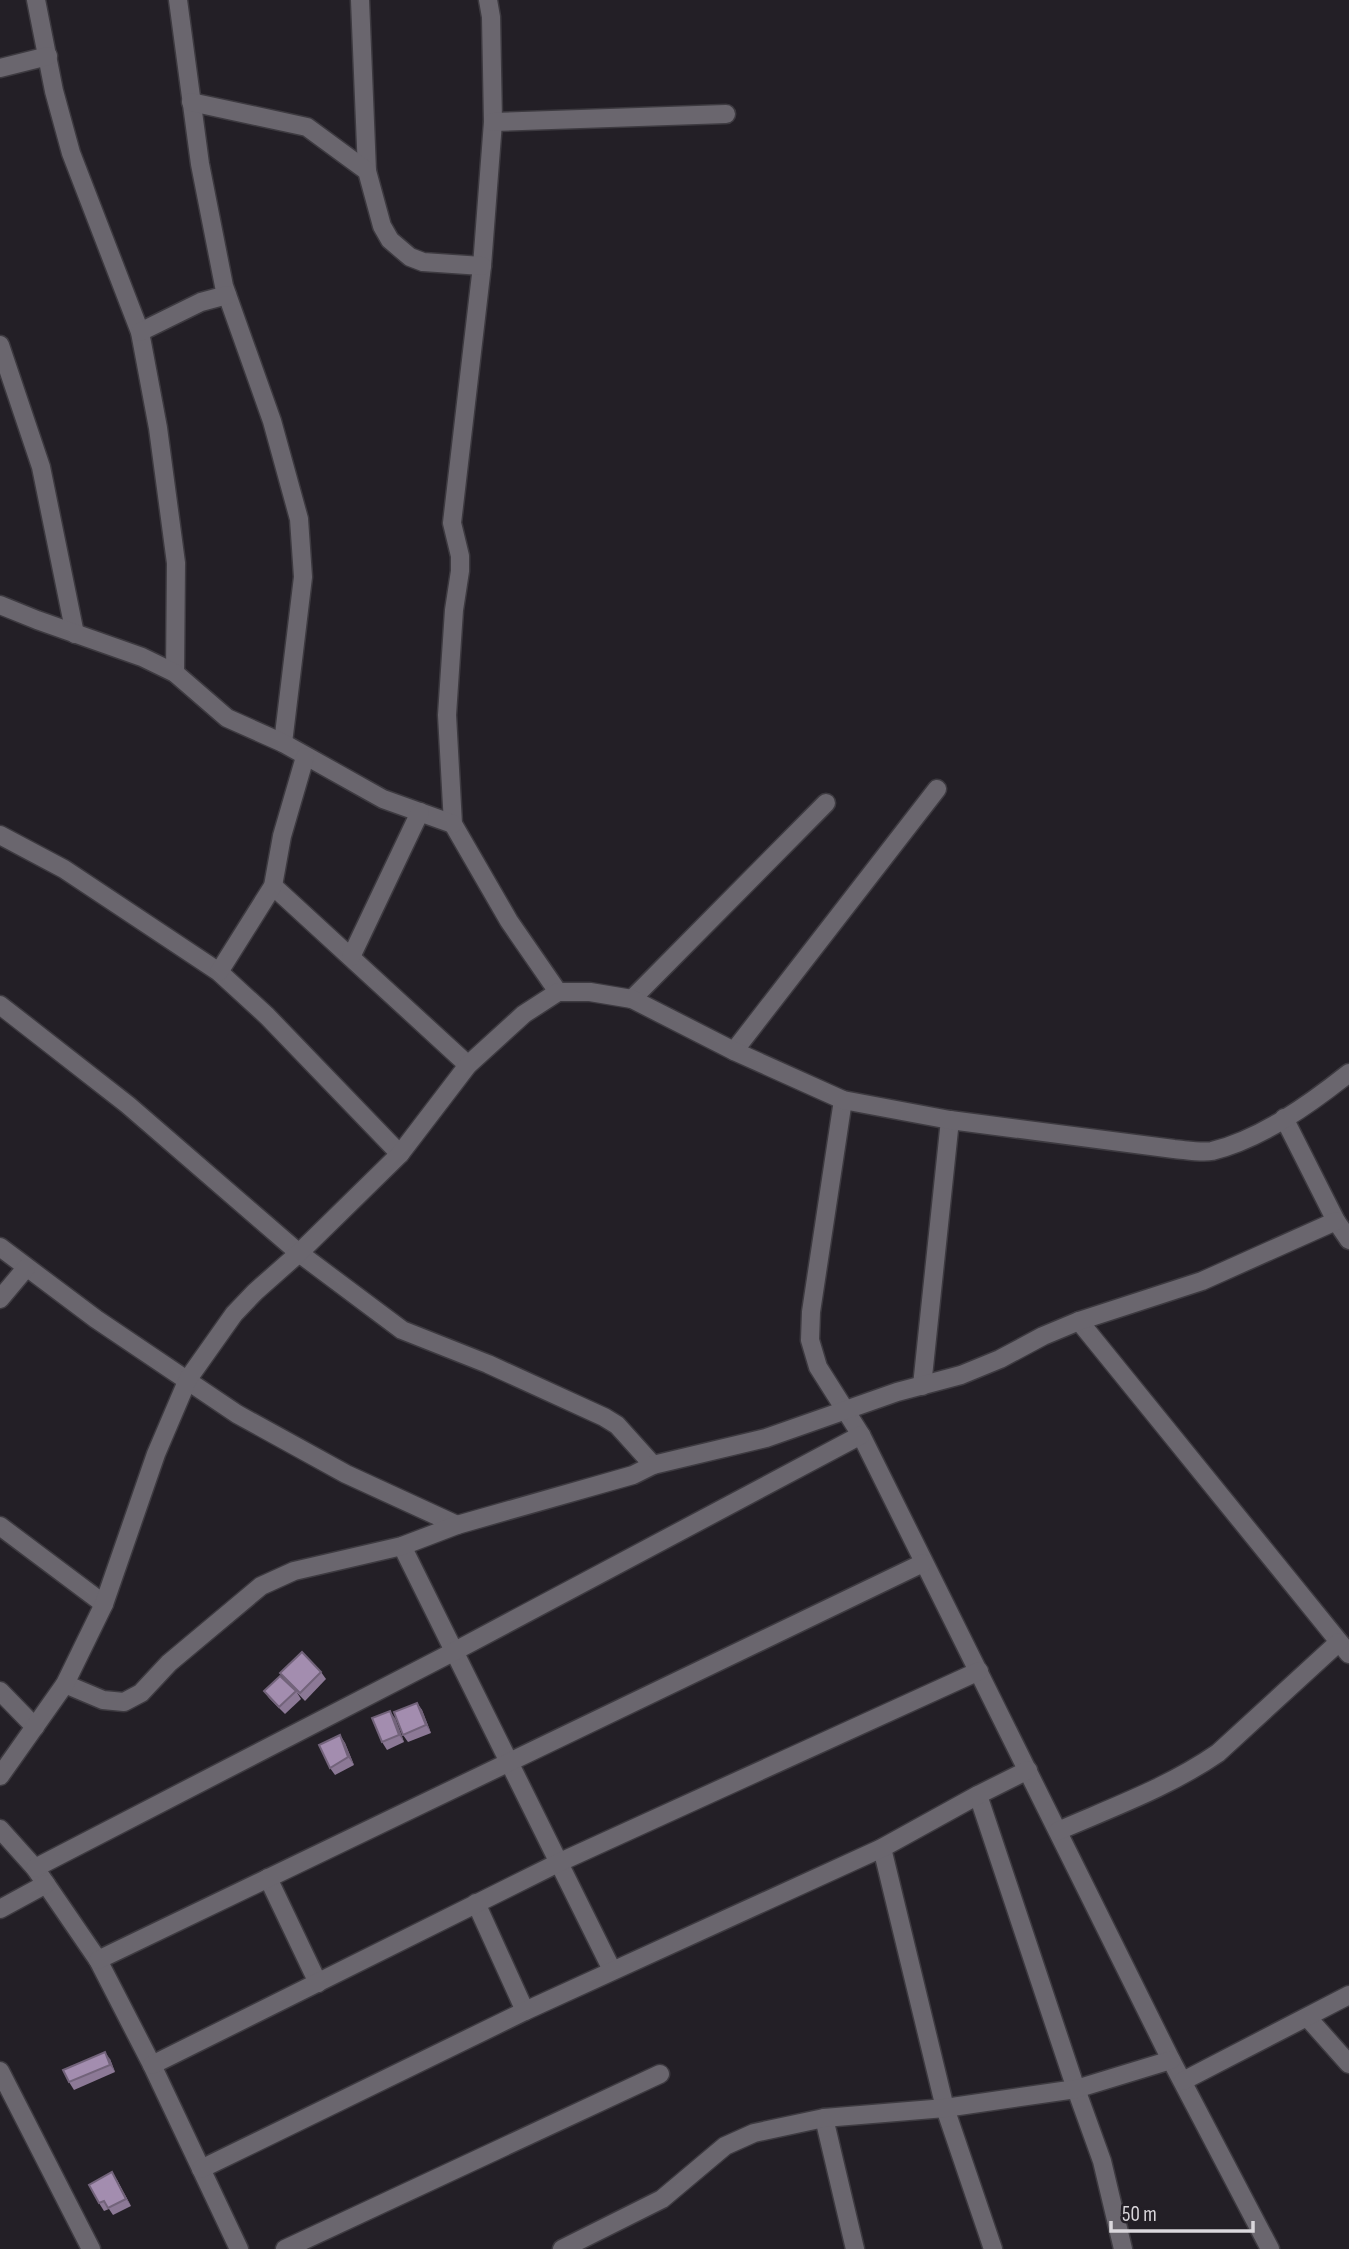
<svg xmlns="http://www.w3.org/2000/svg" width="1349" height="2249" viewBox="0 0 1349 2249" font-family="'Sofia Sans Condensed',sans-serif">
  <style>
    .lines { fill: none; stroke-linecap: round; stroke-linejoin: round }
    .minor-casing { stroke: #3d3a40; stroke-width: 21 }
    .minor { stroke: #6a666e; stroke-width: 18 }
    .wall { fill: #8c7996 }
    .shaded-wall { fill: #72637a }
    .building { fill: #a38daf; stroke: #72637a; stroke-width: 2 }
  </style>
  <rect width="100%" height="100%" fill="#231f26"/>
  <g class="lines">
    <defs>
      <g id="minor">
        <polyline points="36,0 54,91 71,153 140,332 158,428 176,563 175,673"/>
        <polyline points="178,0 200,164 224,286 272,421 299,519 303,577 283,743"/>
        <polyline points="360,0 367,171"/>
        <polyline points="488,0 491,17 493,122 482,266 452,523 460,556 460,571 454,610 447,715 453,824 509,921 558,992"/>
        <polyline points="0,68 48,56"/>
        <polyline points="191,102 307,127 367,171 382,226 390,240 410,257 423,262 482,266"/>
        <polyline points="493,122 726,114"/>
        <polyline points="140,332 201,302 227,295"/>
        <polyline points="0,345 41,467 75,634"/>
        <polyline points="0,605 37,620 142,657 175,673 227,718 283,743 383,799 453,824"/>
        <polyline points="0,835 64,869 219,972 267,1016 400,1154"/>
        <polyline points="273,886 468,1065"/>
        <polyline points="351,957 420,812"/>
        <polyline points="219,972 273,886 282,836 305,757"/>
        <polyline points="632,999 826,803"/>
        <polyline points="0,1005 128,1105 299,1253 402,1330 488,1364 604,1417 617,1425 653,1465"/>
        <polyline points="734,1051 937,789"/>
        <polyline points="843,1100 811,1312 810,1340 818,1367 861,1435 1171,2060 1270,2249"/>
        <polyline points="1284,1118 1336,1221 1349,1240"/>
        <polyline points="0,1247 96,1319 237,1414 346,1474 457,1525"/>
        <polyline points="0,1299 26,1268"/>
        <polyline points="1079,1321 1349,1654"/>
        <polyline points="922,1386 950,1120"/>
        <polyline points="0,1526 104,1604"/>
        <polyline points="402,1546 612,1970"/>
        <polyline points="65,1684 103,1700 124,1702 141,1693 169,1663 261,1586 294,1571 402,1546 457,1525 633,1475 653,1465 766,1438 897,1392 961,1375 1000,1359 1043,1336 1079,1321 1202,1281 1336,1221"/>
        <polyline points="0,1691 35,1727"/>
        <path d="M0 1776 65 1684 104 1604 156 1454 188 1379 234 1314 255 1292 299 1253 400 1154 468 1065 524 1014 558 992H590L632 999 734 1051 843 1100 950 1120 1174 1149C1186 1150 1201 1153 1212 1151 1261 1139 1310 1104 1349 1073"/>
        <polyline points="978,1795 1076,2089 1102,2161 1123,2249"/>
        <polyline points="0,1829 35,1868 98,1960 152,2065 239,2249"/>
        <path d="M1058 1831C1113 1807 1169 1787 1218 1753L1339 1642"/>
        <polyline points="882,1848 945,2108 993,2249"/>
        <polyline points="35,1868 455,1651 861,1435"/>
        <polyline points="268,1878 318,1983"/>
        <polyline points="476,1903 525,2011"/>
        <polyline points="0,1909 46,1884"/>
        <polyline points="98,1960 923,1563"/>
        <polyline points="1308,2018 1349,2064"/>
        <polyline points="152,2065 558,1863 979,1671"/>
        <polyline points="0,2071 91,2249"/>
        <polyline points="1183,2081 1349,1995"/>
        <polyline points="824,2118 855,2249"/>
        <polyline points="201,2169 525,2011 882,1848 978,1795 1028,1770"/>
        <polyline points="285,2249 660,2074"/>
        <polyline points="562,2249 662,2199 725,2146 754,2133 824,2118 945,2108 1076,2089 1171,2060"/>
      </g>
    </defs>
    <use href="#minor" class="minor-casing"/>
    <use href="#minor" class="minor"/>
  </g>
  <g class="wall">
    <polygon points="321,1672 326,1679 305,1701 286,1681 280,1673"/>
    <polygon points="264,1691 296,1691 301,1699 285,1714 269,1698"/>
    <polygon points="417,1703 422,1710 431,1733 408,1742 403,1735"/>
    <polygon points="395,1718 404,1742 387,1750 382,1742"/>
    <polygon points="340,1735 345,1743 354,1765 335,1775 330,1768"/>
    <polygon points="110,2059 115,2072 74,2090 69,2082"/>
    <polygon points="117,2180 131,2206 113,2215 109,2209 104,2211 99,2203"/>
  </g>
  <g class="shaded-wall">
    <polygon points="417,1703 422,1710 431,1733 426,1725"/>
    <polygon points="390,1711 395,1718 404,1742 399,1735"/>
    <polygon points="340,1735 345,1743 354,1765 348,1757"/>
    <polygon points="105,2052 110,2059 115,2072 110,2065"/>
    <polygon points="112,2172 117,2180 131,2206 126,2199"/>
  </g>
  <g class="building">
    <polygon points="302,1652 321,1672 300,1693 280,1673"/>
    <polygon points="280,1676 296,1691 279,1707 264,1691"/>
    <polygon points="417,1703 426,1725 403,1735 394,1712"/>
    <polygon points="390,1711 399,1735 382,1742 372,1718"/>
    <polygon points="340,1735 348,1757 330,1768 319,1745"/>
    <polygon points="105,2052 110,2065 69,2082 63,2070"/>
    <polygon points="112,2172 126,2199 108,2208 104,2201 99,2203 89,2185"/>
  </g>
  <path d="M1111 2221v10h142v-10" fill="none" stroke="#dad7dc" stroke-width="3.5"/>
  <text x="1122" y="2221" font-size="21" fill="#dad7dc" stroke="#231f26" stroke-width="5" paint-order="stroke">50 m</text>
</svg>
